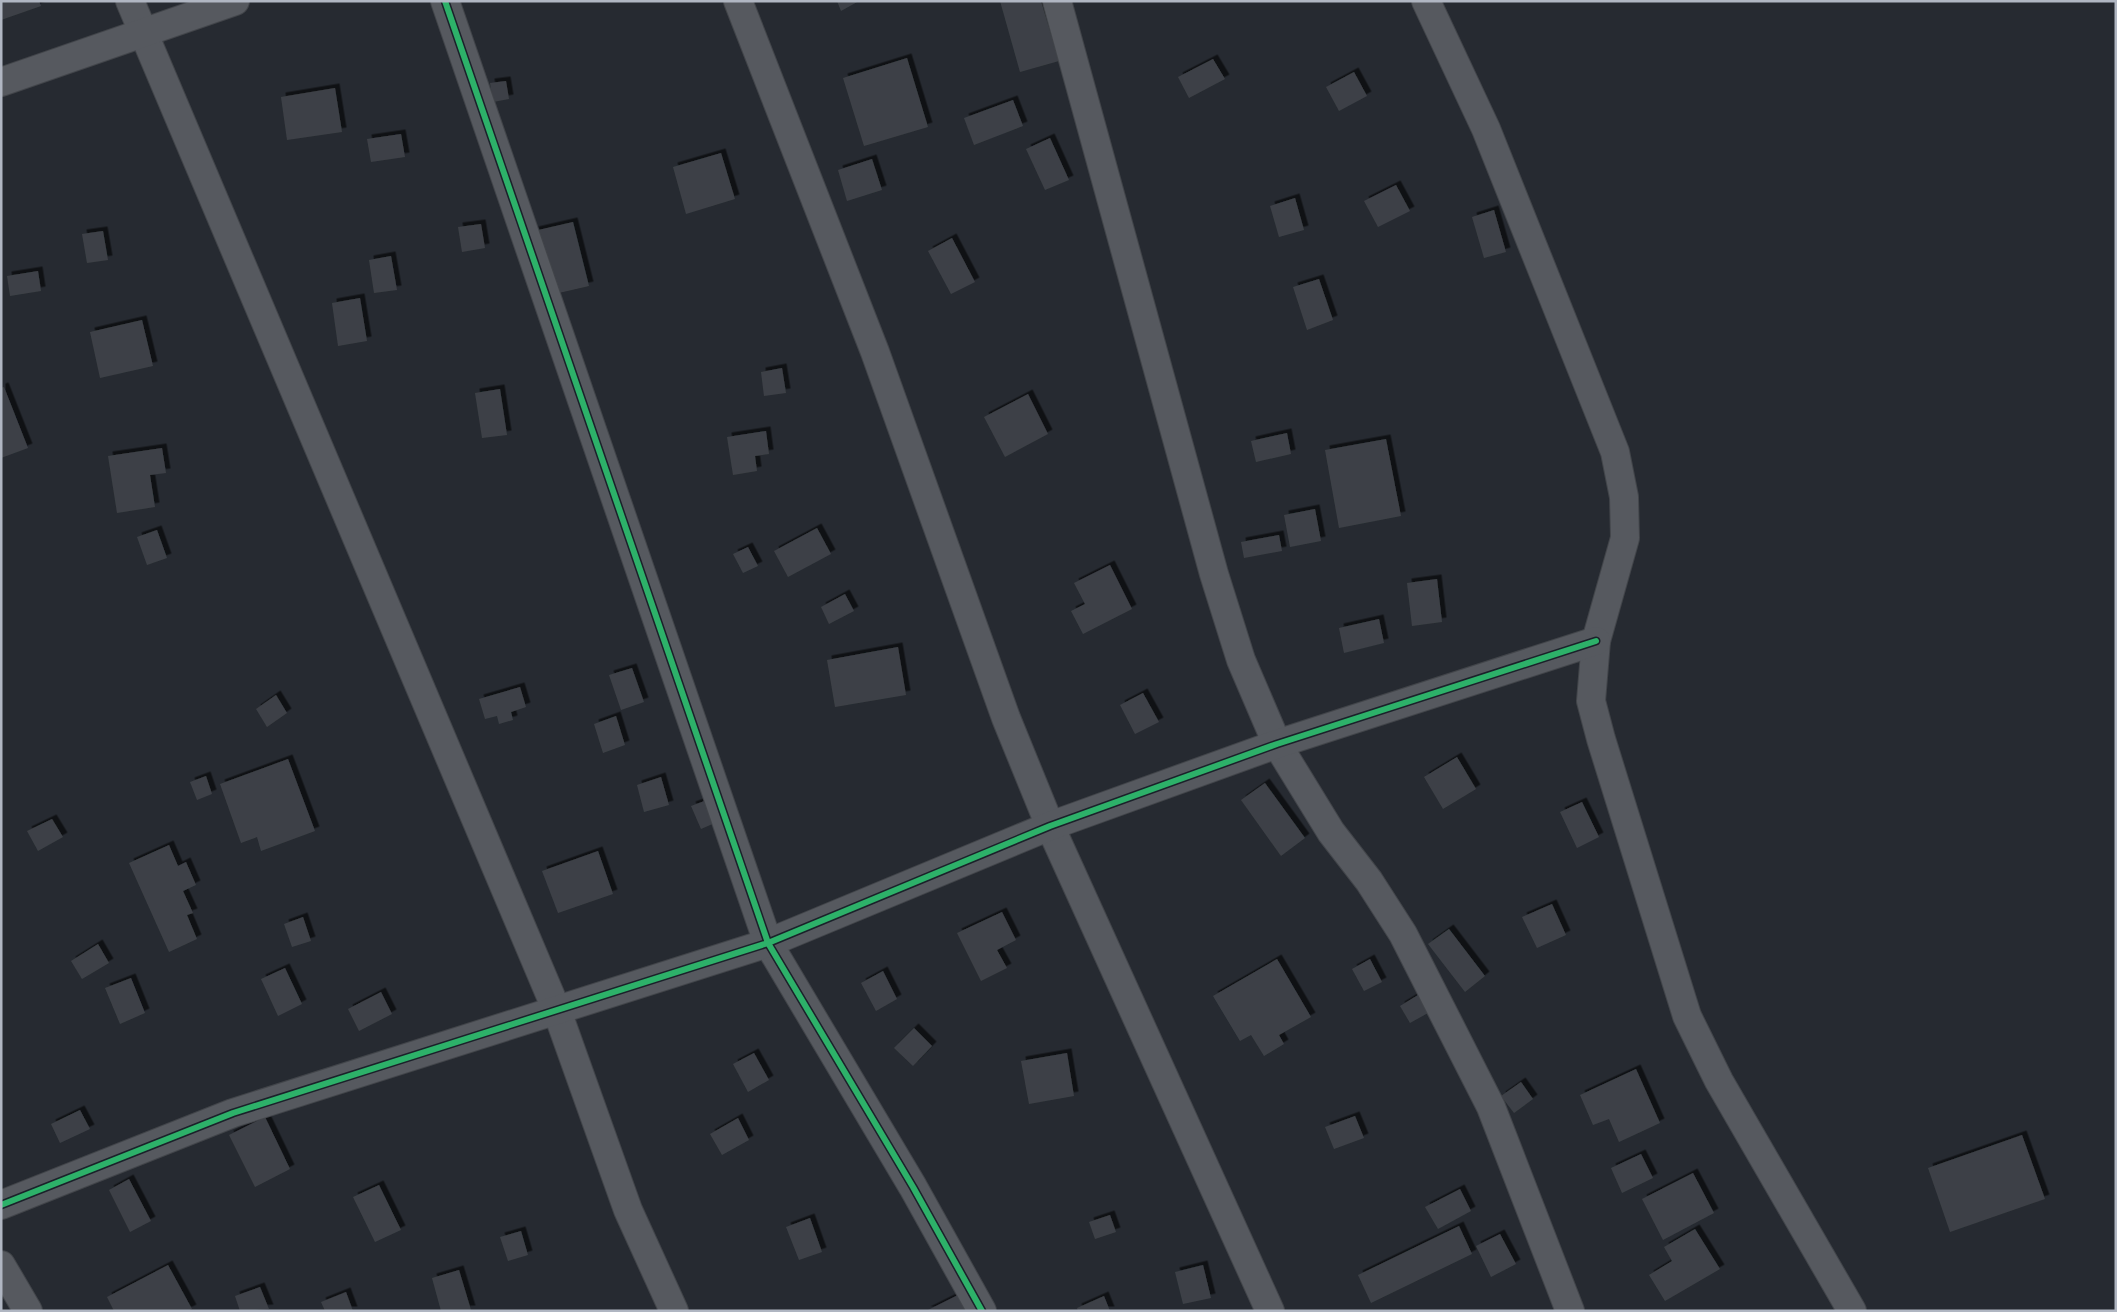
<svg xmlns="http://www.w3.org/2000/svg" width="2117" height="1312" viewBox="0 0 2117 1312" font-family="'PT Sans Narrow',sans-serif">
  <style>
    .building { fill: #3d4146; filter: url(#shadow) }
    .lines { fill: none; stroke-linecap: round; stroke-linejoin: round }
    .minor-casing { stroke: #42454a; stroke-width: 30 }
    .minor { stroke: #56595f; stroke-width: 28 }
    .cycleway-casing { stroke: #1b212a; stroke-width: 9 }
    .cycleway { stroke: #2db169; stroke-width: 6 }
  </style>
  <defs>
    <filter id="shadow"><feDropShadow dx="4.5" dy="-4.5" stdDeviation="0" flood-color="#0009"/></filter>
  </defs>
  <rect width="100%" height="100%" fill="#262a31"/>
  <g class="building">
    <polygon points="1,1 39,1 41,6 1,20"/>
    <polygon points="837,1 859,1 841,11"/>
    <polygon points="1000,1 1041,1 1059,61 1020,72"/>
    <polygon points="907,58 928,127 864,146 843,78"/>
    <polygon points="1213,59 1225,79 1189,98 1178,77"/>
    <polygon points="1354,72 1367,96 1339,111 1326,87"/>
    <polygon points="506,81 509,99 493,102 490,83"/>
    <polygon points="335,88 342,132 287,140 281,97"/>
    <polygon points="1013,100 1023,126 974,145 964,118"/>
    <polygon points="401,134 405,157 371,162 367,139"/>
    <polygon points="1050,138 1069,180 1045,190 1026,149"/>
    <polygon points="721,153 735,199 686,214 673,167"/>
    <polygon points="872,159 882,190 847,201 838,170"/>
    <polygon points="1396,185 1410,211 1378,227 1364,201"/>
    <polygon points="1295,198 1304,230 1279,237 1270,206"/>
    <polygon points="1494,210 1506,252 1484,258 1472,217"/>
    <polygon points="573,222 589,286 550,295 534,231"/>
    <polygon points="481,224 485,248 462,252 458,227"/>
    <polygon points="103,231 108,260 87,263 82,234"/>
    <polygon points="952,238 975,282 951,294 928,251"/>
    <polygon points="391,256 397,290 374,293 369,260"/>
    <polygon points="38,271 41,291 10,296 7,276"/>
    <polygon points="1319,279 1333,320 1307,330 1293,287"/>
    <polygon points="360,298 367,341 338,346 332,303"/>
    <polygon points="142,320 153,366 100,378 90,332"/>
    <polygon points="782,368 786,393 764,396 761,372"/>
    <polygon points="4,387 28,448 1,458 1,388"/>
    <polygon points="500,389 507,435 482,438 475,393"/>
    <polygon points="1028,394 1048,434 1005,457 984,417"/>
    <polygon points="766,431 769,454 755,456 757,471 733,475 727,437"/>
    <polygon points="1287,433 1291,454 1256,462 1251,441"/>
    <polygon points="1386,439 1401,516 1339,528 1325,450"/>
    <polygon points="162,448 166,473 150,475 155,507 117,513 108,456"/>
    <polygon points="1315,509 1321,541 1290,547 1284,515"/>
    <polygon points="817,528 831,554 788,577 774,551"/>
    <polygon points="157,530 167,558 147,565 137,537"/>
    <polygon points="1279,535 1282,551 1244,558 1241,542"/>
    <polygon points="748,547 758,566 743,573 733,554"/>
    <polygon points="1110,565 1132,609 1083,634 1071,611 1085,604 1074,583"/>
    <polygon points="1437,579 1442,622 1412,626 1407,583"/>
    <polygon points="845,594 854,611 829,624 821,607"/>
    <polygon points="1379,619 1384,643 1344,653 1339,628"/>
    <polygon points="898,647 906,695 835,707 827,660"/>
    <polygon points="632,668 644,702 621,710 609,675"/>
    <polygon points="520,687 526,707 511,712 513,720 499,724 497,716 485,719 479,699"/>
    <polygon points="1143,693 1159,722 1135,734 1120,705"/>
    <polygon points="276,695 287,713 267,727 256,709"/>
    <polygon points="616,716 625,745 603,753 594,724"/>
    <polygon points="1457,757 1476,789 1443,809 1424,777"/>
    <polygon points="288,759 315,831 261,851 257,837 241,843 220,784"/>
    <polygon points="206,776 212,794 197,800 190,782"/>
    <polygon points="661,777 669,805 644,812 637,785"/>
    <polygon points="1265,783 1305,838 1281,856 1241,800"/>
    <polygon points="707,800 717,822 701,829 691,806"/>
    <polygon points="1582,802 1599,837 1577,848 1560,812"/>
    <polygon points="52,819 63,837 38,851 27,831"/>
    <polygon points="169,845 178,866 186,862 196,885 183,891 193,913 187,915 197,939 169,952 129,863"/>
    <polygon points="598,851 613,894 558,913 542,871"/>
    <polygon points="1552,904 1566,935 1537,948 1522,917"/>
    <polygon points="1002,912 1016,940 997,950 1007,968 981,981 957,933"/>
    <polygon points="303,917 311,941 292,947 284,924"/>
    <polygon points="1449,929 1485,976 1465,992 1428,944"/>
    <polygon points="98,944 109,963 82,979 71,961"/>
    <polygon points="1277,959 1311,1017 1279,1035 1284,1044 1264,1056 1251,1035 1240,1041 1213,996"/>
    <polygon points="1370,959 1382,982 1364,991 1352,969"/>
    <polygon points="285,968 302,1004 278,1016 261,979"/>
    <polygon points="883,971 897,999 876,1011 861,983"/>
    <polygon points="131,978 145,1013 120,1024 105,988"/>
    <polygon points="381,992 392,1014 359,1031 348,1009"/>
    <polygon points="1418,995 1428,1013 1410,1023 1400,1006"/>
    <polygon points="914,1028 932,1046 913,1066 894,1048"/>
    <polygon points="754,1053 769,1080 748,1092 733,1064"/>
    <polygon points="1067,1053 1074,1096 1029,1104 1021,1061"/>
    <polygon points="1636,1069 1660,1123 1619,1142 1609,1119 1593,1125 1580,1095"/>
    <polygon points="1521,1082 1533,1099 1514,1113 1501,1096"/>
    <polygon points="80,1110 90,1129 60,1143 51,1124"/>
    <polygon points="1355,1116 1364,1138 1334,1149 1325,1127"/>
    <polygon points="265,1117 290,1169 255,1187 229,1135"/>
    <polygon points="738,1118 749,1140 722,1155 710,1134"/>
    <polygon points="2022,1135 2045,1199 1950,1232 1928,1168"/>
    <polygon points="1641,1154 1653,1178 1622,1193 1611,1168"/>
    <polygon points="1693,1173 1714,1213 1663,1240 1642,1199"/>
    <polygon points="129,1179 151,1221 130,1232 109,1190"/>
    <polygon points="379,1185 401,1230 375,1242 353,1197"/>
    <polygon points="1460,1189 1471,1211 1438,1229 1425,1207"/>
    <polygon points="1110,1215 1116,1232 1095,1239 1089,1222"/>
    <polygon points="810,1218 822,1252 799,1260 786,1227"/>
    <polygon points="1459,1226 1472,1254 1371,1303 1358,1275"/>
    <polygon points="1695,1229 1720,1269 1665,1301 1649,1275 1672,1261 1664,1247"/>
    <polygon points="521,1231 528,1255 508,1261 500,1237"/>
    <polygon points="1500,1234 1516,1264 1491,1277 1476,1246"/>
    <polygon points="168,1265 192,1309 188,1311 114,1311 107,1297"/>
    <polygon points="1203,1265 1211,1298 1183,1304 1175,1272"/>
    <polygon points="459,1270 471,1310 441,1311 432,1278"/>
    <polygon points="260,1287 269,1309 240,1311 235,1296"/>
    <polygon points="346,1292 353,1311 325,1311 321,1302"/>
    <polygon points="958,1295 966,1311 926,1311"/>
    <polygon points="1104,1296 1110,1311 1078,1311 1077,1308"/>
  </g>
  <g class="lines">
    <defs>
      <g id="minor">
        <polyline points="130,1 557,1011 628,1210 674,1311"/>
        <polyline points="445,1 768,943 913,1187 982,1311"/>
        <polyline points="738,1 875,352 1006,718 1050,826 1270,1311"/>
        <polyline points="1057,1 1214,574 1241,660 1277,744 1331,832 1369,881 1403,934 1491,1107 1570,1311"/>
        <polyline points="1426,1 1486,129 1615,452 1624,497 1625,538 1596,641 1591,701 1601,739 1687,1016 1719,1081 1852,1311"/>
        <polyline points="1,82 235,1"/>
        <polyline points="1,1205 233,1113 768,943 1050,826 1277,744 1596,641"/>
        <polyline points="1,1265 28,1311"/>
      </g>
    </defs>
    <use href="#minor" class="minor-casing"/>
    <use href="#minor" class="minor"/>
    <defs>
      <g id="cycleway">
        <polyline points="445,1 768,943 913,1187 982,1311"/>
        <polyline points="1,1205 233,1113 768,943 1050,826 1277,744 1596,641"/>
      </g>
    </defs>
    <use href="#cycleway" class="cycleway-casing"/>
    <use href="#cycleway" class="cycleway"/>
  </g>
  <rect width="2117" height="1312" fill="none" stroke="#b0b6c2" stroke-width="5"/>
</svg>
